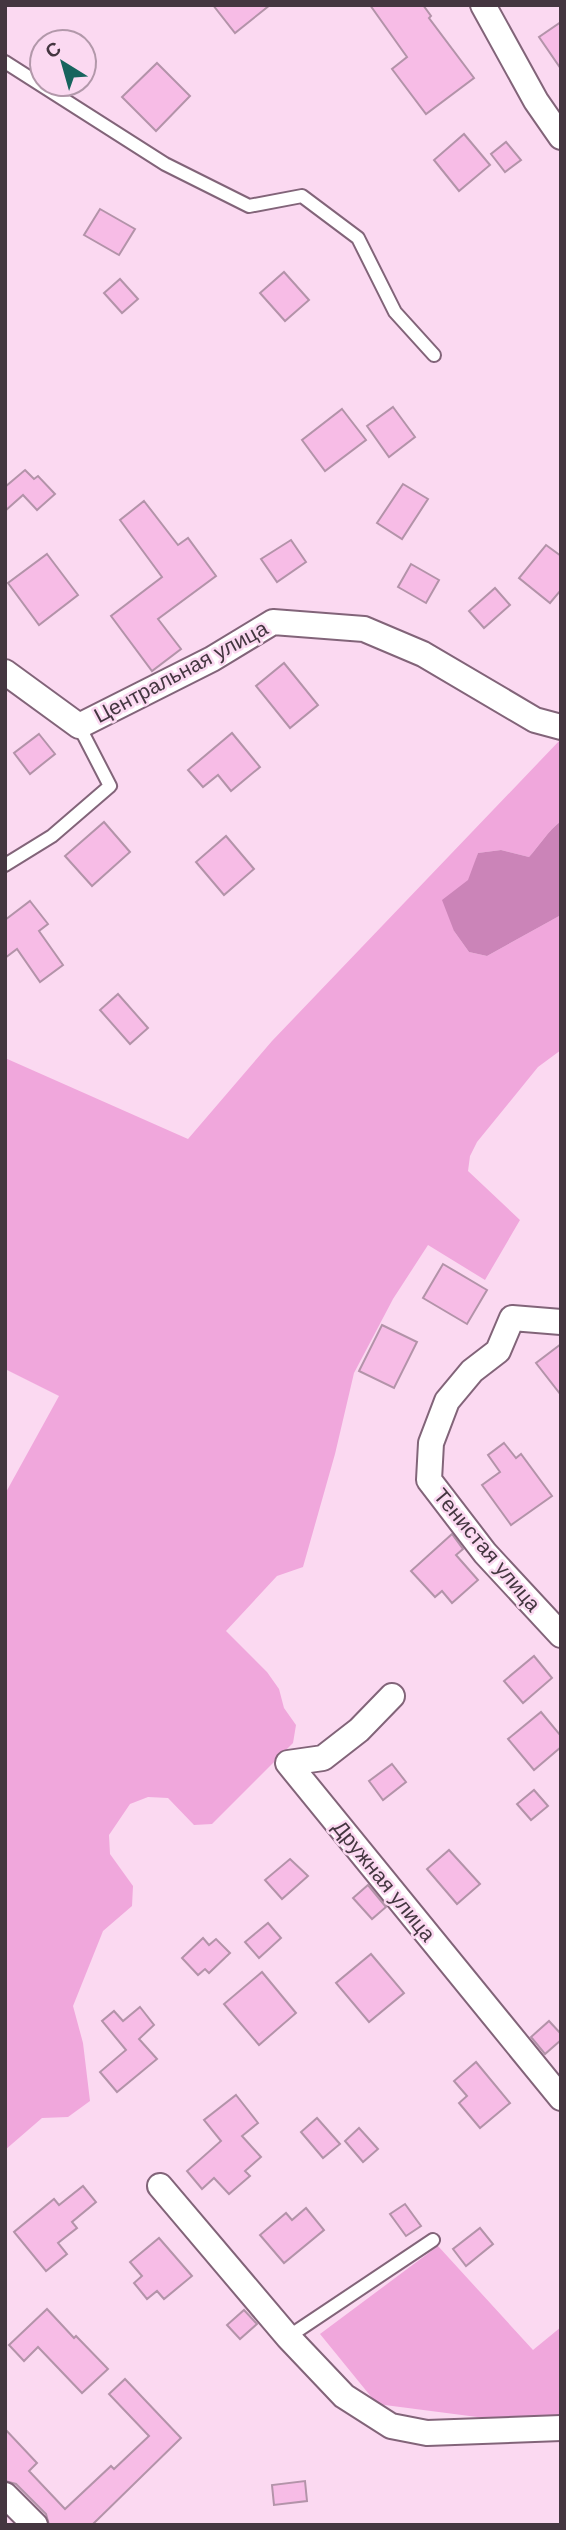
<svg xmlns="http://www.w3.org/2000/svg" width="566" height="2530" viewBox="0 0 566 2530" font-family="'DM Sans',sans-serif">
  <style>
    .green { fill: #f0a7dc }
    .water { fill: #cb84b8 }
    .building { fill: #f7bce6; stroke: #b393a9; stroke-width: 2 }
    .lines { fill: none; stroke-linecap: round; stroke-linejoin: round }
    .service-casing { stroke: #826479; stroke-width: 16 }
    .minor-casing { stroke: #826479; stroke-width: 28 }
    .service { stroke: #fff; stroke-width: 12 }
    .minor { stroke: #fff; stroke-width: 24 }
    .labels { text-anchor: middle; stroke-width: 5; stroke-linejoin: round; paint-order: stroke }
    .street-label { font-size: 21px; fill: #443640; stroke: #fbd9f1 }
  </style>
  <rect width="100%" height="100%" fill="#fbd9f1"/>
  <g class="green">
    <path d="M561 739V821C547 832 540 845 529 857L501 850 478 853 454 931 469 952 487 956 561 915V1050L538 1067 477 1142 470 1156 468 1171 520 1220 485 1280 428 1245 393 1299 354 1373 335 1454 303 1567 277 1576 226 1631 267 1672 279 1689 284 1708 296 1725 293 1743 212 1824 194 1825 168 1798 148 1797 130 1804 109 1835 110 1854 133 1886 132 1906 103 1931 73 2006 83 2043 90 2101 68 2117 42 2118 5 2150V1494L59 1396 5 1369V1058L188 1139 272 1041Z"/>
    <polygon points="438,2246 533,2350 561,2327 561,2417 515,2422 377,2404 320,2334"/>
  </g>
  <path class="water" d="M561 821V915L487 956 469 952 454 931 442 900 468 880 478 853 501 850 529 857C540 845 547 832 561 821Z"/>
  <g class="building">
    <polygon points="213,5 270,5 235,33"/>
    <polygon points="370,5 423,5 431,16 429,18 474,78 426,114 392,69 407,57"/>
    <polygon points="561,22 561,69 539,37"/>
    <polygon points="157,63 190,96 156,131 122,97"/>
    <polygon points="464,134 490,165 459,191 434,160"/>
    <polygon points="506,142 521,160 505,172 491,154"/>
    <polygon points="100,209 135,229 119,255 84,235"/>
    <polygon points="284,272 309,300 285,321 260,293"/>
    <polygon points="120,279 138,299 122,313 104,293"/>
    <polygon points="393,407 415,437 389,457 367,426"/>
    <polygon points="342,409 366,440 325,471 302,440"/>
    <polygon points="25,470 34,479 38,476 55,494 37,510 23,495 5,511 5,487"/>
    <polygon points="403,484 428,499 402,539 377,523"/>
    <polygon points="144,501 178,545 188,538 216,576 158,619 181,649 152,671 111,616 162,577 120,520"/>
    <polygon points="291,540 306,562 277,582 261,559"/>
    <polygon points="546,545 561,556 561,590 550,603 519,578"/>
    <polygon points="47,554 78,595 39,625 8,583"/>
    <polygon points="411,564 439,580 426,603 398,587"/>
    <polygon points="495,588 510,605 484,628 469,611"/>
    <polygon points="284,663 318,705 290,728 256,686"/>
    <polygon points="232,733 260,767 231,791 218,775 203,787 188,770"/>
    <polygon points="39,734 55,754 30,774 14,753"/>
    <polygon points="104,822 130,852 92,886 65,856"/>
    <polygon points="226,836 254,869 224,895 196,862"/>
    <polygon points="30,901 48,924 39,931 63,965 40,982 17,949 5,958 5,920"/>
    <polygon points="118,994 148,1028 130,1044 100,1010"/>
    <polygon points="443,1264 487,1290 467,1324 423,1298"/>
    <polygon points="382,1325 417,1342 394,1388 359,1371"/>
    <polygon points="561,1344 561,1395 536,1363"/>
    <polygon points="504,1443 516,1458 521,1454 552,1496 511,1525 482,1485 500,1472 488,1455"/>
    <polygon points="452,1534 463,1549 456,1555 478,1580 452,1603 442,1591 435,1597 411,1571"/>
    <polygon points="534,1656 552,1678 523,1703 504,1681"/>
    <polygon points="541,1712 561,1736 561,1747 534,1770 508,1739"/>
    <polygon points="392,1764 406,1782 383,1800 369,1781"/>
    <polygon points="534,1790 548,1806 531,1820 517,1804"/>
    <polygon points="449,1850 480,1884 457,1904 427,1869"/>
    <polygon points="290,1859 308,1876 282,1899 265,1880"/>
    <polygon points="368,1885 386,1907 372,1919 353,1898"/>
    <polygon points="268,1923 281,1938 259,1958 245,1942"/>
    <polygon points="203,1938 209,1945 216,1939 230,1953 209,1973 205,1969 198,1975 182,1958"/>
    <polygon points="371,1954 404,1993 369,2022 336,1983"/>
    <polygon points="262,1972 296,2013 259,2045 224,2004"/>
    <polygon points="140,2007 154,2025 139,2039 157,2059 117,2092 100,2072 126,2050 102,2021 114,2011 123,2021"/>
    <polygon points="549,2021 561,2034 561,2040 545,2054 531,2037"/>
    <polygon points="476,2062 510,2103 480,2128 459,2103 467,2096 454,2081"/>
    <polygon points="236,2095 258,2123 242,2136 261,2157 245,2171 250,2176 229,2194 214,2178 202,2189 187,2171 221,2141 204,2120"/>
    <polygon points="317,2118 340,2144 323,2158 301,2132"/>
    <polygon points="359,2128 378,2149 363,2162 345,2141"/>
    <polygon points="83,2186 96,2202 72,2222 77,2228 58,2243 67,2254 46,2271 14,2232 54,2199 59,2205"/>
    <polygon points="405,2204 421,2226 406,2236 390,2214"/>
    <polygon points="306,2208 324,2230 284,2263 260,2235 286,2213 292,2220"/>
    <polygon points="480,2228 493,2244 466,2266 453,2249"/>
    <polygon points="159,2238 192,2276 164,2299 157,2291 147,2299 134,2283 142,2276 130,2262"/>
    <polygon points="47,2309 74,2338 76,2336 108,2369 82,2393 38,2347 24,2361 9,2345"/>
    <polygon points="244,2310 257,2324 240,2339 227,2325"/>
    <polygon points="125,2379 181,2438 92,2525 49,2525 46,2514 16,2484 5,2481 5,2429 37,2463 29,2471 65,2509 111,2466 114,2469 149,2436 109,2394"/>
    <polygon points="305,2481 307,2501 274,2505 272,2485"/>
  </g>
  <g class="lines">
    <defs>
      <g id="service">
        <polyline points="5,62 165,164 249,206 302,196 358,238 395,312 434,355"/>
        <polyline points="5,865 52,836 110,786 79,726"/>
        <polyline points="288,2337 433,2240"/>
      </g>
      <g id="minor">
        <polyline points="483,5 536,101 561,137"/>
        <polyline points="5,672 79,726 212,659 273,622 364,629 423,654 535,720 561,727"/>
        <polyline points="561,1322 512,1318 498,1351 472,1371 447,1401 431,1443 429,1480 485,1553 561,1635"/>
        <polyline points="392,1696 359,1730 323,1758 288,1763 561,2098"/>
        <polyline points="160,2186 288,2337 344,2396 391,2426 427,2433 561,2428"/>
        <polyline points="5,2495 35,2525"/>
      </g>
    </defs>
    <use href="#service" class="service-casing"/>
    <use href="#minor" class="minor-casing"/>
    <use href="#service" class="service"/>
    <use href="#minor" class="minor"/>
  </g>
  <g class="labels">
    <g class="street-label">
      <text transform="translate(181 672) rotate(-28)" y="7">Центральная улица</text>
      <text transform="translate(487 1550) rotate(50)" y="7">Тенистая улица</text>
      <text transform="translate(384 1881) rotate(51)" y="7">Дружная улица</text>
    </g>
  </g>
  <rect width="566" height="2530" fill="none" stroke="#443640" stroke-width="14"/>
  <g transform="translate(63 63) rotate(323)"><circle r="33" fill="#fbd9f1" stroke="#b298aa" stroke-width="2"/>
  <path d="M0-5L12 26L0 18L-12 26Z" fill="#17645e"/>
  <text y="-10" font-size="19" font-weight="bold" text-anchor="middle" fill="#443640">С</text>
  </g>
</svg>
